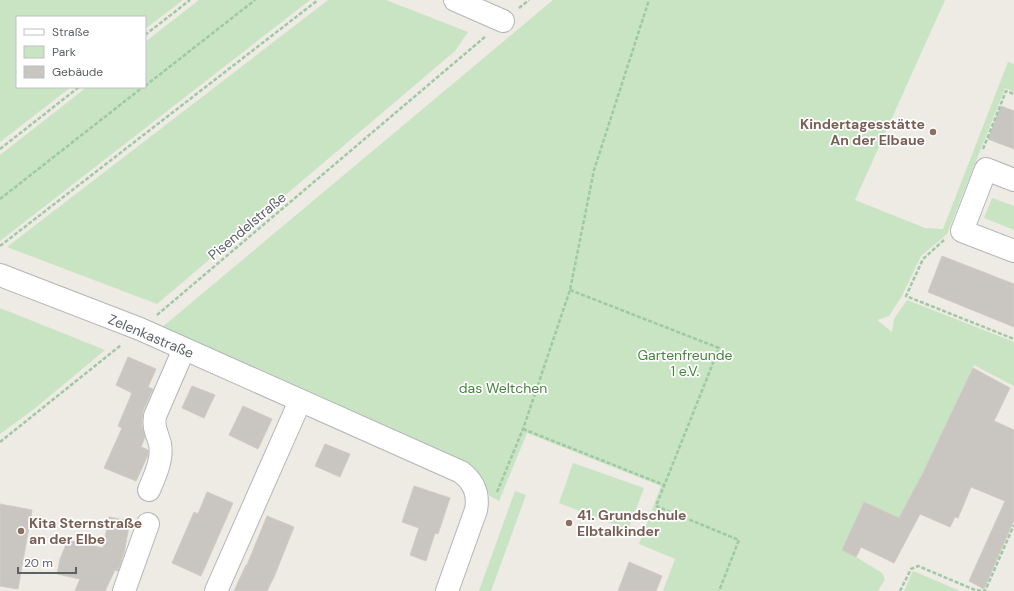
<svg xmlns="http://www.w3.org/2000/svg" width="1014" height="591" viewBox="0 0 1014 591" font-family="'DM Sans',sans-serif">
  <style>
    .green { fill: #c8e4c2 }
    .building { fill: #c9c5c1; stroke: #d2cbc3 }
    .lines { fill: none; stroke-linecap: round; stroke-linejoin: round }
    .minor-casing { stroke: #b2b6b9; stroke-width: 24 }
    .path { stroke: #9fc9a4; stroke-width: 2.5; stroke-dasharray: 4 2; stroke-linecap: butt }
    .minor { stroke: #fff; stroke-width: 22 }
    .education-dot { fill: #8d6e63; stroke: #fff; stroke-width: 1.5 }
    .labels { text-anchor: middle; stroke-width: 3.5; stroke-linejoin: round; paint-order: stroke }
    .education-label { font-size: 14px; font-weight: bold; fill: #785e54; stroke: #fff; text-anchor: start }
    .street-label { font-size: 14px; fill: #5c6164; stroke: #fff }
    .park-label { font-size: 14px; fill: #44853b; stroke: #fff }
  </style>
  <rect width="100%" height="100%" fill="#eeeae4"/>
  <g class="green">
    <polygon points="0,0 183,0 145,29 145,17 17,17 17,87 71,87 0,142"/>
    <polygon points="199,0 310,0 0,241 0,155 87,87 145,87 145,42"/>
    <polygon points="328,0 386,0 468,32 455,51 157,304 7,247"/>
    <polygon points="553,0 945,0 855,200 925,228 943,229 1008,62 1014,64 1014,92 1005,88 947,234 921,256 902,296 889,316 877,320 892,332 894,319 907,300 1014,342 1014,386 974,365 926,468 899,518 864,502 842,550 856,557 882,573 885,579 878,591 663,591 675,559 639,544 661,486 527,433 499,501 490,496 484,488 160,329"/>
    <polygon points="992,198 1014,206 1014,230 984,218"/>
    <polygon points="0,308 105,350 34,409 0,434"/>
    <polygon points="573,463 644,488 628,530 559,503"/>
    <polygon points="515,491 526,495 491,591 479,591"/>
    <polygon points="913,571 960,591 904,591"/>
  </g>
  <g class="building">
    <polygon points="1001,106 1014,111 1014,149 988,139"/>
    <polygon points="942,256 1014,284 1014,327 928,292"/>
    <polygon points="128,357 156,369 148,387 153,389 143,411 142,419 142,426 145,437 141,447 148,450 148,455 136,481 104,468 122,428 118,426 132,393 116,385"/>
    <polygon points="973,368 1010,388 994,421 1014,430 1014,520 984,589 969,581 1005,501 971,487 958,518 955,517 950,527 920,514 894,563 861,547 856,557 842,550 864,502 899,518 923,473"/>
    <polygon points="192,386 215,395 204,418 182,408"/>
    <polygon points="243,406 272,419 258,449 229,435"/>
    <polygon points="325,444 350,454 340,477 315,466"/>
    <polygon points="414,486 450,498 438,534 435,533 426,561 410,555 419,528 402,522"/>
    <polygon points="207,492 233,503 201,576 172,563 194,512 198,514"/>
    <polygon points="0,504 32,510 18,589 0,586"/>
    <polygon points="267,516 294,527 274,577 267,591 234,591 246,565 247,565"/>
    <polygon points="109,517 130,521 124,553 118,571 115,570 105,591 75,591 80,579 57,574 60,559 68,540 103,548"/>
    <polygon points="629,562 662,576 656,591 618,591"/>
  </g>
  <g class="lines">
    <defs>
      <g id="minor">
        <polyline points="455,0 503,21"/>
        <polyline points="1014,180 986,169 962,231 1014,251"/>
        <path d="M0 275 140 329 461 472C474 482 479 494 476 510L447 591"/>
        <path d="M149 490C155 476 163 459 160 444 157 432 153 429 155 416L184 349"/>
        <polyline points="124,591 148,524"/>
        <polyline points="216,591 300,401"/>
      </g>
    </defs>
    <use href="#minor" class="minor-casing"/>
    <g class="path">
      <polyline points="519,8 529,0"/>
      <polyline points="145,35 190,0"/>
      <polyline points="145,86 255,0"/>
      <polyline points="0,149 79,87"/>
      <polyline points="983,149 1006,91 1014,94"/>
      <polyline points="0,199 143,87"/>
      <polyline points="944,240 923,259 906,296 1014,339"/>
      <polyline points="0,246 318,0"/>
      <polyline points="570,290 719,348 656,506 739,540 719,591"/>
      <polyline points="157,315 486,36"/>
      <polyline points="523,429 664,485"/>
      <polyline points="0,442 121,345"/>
      <polyline points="497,492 523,429 570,290 594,170 649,0"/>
      <polyline points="900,591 911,569 918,566 975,590 985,591 1014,525"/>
    </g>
    <use href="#minor" class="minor"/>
  </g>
  <g class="education-dot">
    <circle cx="933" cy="132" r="4"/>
    <circle cx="569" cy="523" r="4"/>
    <circle cx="21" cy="531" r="4"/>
  </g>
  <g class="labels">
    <g class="education-label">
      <text x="925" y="129" text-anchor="end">Kindertagesstätte<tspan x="925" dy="16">An der Elbaue</tspan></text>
      <text x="577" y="520">41. Grundschule<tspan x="577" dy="16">Elbtalkinder</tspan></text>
      <text x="29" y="528">Kita Sternstraße<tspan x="29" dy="16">an der Elbe</tspan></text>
    </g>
    <g class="street-label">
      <text transform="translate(247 226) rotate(-40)" y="5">Pisendelstraße</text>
      <text transform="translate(151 336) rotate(23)" y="5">Zelenkastraße</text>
    </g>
    <g class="park-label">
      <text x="685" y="360">Gartenfreunde<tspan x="685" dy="16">1 e.V.</tspan></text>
      <text x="503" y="393">das Weltchen</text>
    </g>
  </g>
  <rect x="16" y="16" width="130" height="72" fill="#ffffff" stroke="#bec0c1"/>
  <rect x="24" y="29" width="20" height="6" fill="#ffffff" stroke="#bec0c1"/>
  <text x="52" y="36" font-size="12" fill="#5c6164">Straße</text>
  <rect x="24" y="46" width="20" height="12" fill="#c8e4c2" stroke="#bec0c1"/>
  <text x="52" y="56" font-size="12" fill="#5c6164">Park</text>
  <rect x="24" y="66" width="20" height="12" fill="#c9c5c1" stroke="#bec0c1"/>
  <text x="52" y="76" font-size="12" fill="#5c6164">Gebäude</text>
  <path d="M18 567v6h58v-6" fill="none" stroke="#5c6164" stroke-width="2"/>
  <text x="24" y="567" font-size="12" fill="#5c6164" stroke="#ffffff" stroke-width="3" paint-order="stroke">20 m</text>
</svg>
